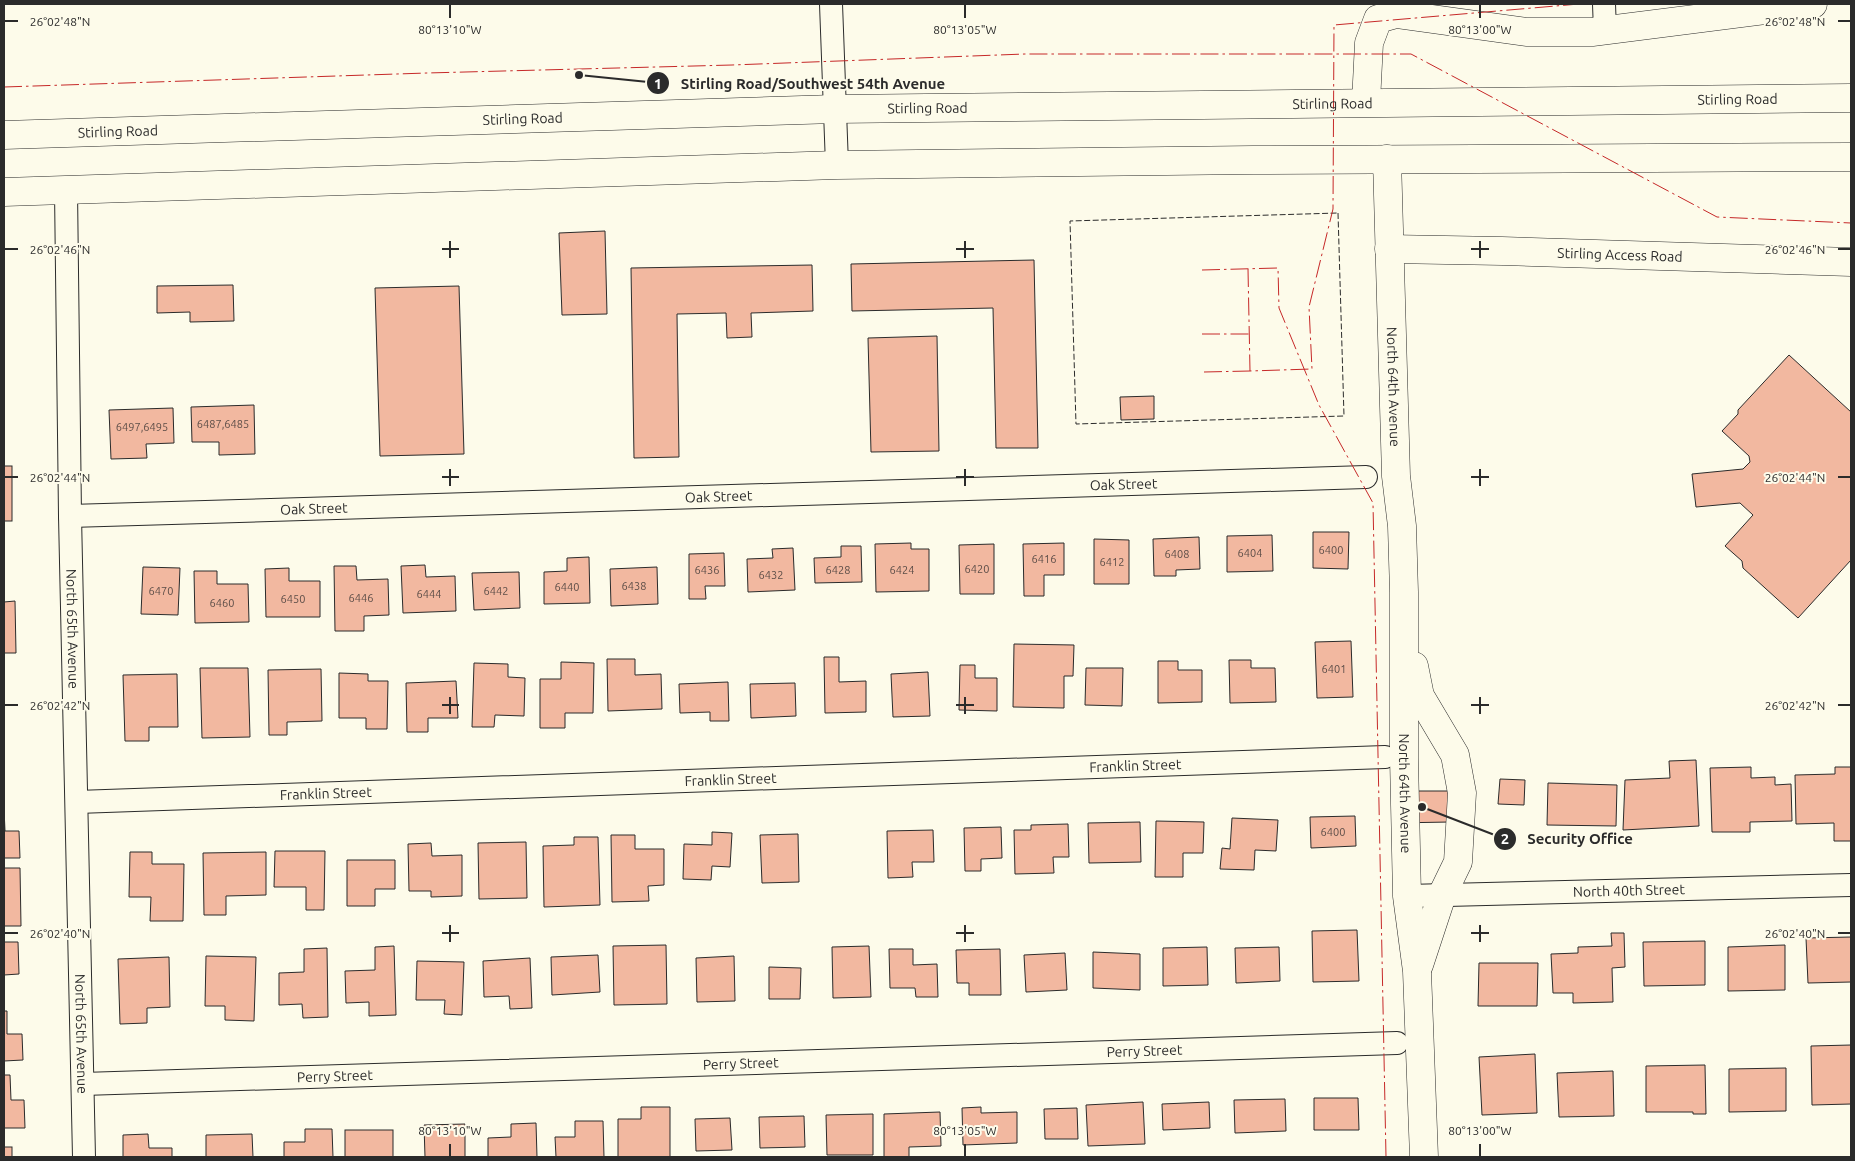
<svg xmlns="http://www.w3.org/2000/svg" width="1855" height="1161" viewBox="0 0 1855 1161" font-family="Ubuntu,sans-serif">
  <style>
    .building { fill: #f2b8a0; stroke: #2b2b2b }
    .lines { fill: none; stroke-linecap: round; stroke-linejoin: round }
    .street-casing { stroke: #2b2b2b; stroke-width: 24 }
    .secondary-casing { stroke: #2b2b2b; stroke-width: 29 }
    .primary-casing { stroke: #2b2b2b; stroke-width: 29 }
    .street { stroke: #fdfbea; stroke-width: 22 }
    .secondary { stroke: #fdfbea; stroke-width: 28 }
    .primary { stroke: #fdfbea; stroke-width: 28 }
    .fence { stroke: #2b2b2b; stroke-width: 1; stroke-dasharray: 6 2.5; stroke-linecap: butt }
    .power { stroke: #c62828; stroke-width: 1; stroke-dasharray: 18 4 2.5 4; stroke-linecap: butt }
    .ticks { fill: none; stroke: #2b2b2b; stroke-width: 2 }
    .labels { text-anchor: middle; stroke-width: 4; stroke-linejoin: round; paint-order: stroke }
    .number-label { font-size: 11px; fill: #5d4e48 }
    .street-label { font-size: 14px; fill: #2b2b2b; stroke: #fdfbea }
    .ticks-label { font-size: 12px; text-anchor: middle; fill: #2b2b2b; stroke: #fdfbea; stroke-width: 4; stroke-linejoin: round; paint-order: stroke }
    .leader { fill: none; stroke: #2b2b2b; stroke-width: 2 }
    .callout-dot { fill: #2b2b2b; stroke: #fdfbea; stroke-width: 2 }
    .mark-label { font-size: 15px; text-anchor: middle; font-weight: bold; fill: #fff }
    .callout-label { font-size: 15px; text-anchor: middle; font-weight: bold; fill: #2b2b2b; stroke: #fdfbea; stroke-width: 4; stroke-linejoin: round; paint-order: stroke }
  </style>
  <rect width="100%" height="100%" fill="#fdfbea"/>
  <g class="building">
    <polygon points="605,231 607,314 562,315 559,233"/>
    <polygon points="1034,260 1038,448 996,448 993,308 852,311 851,264"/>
    <polygon points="812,265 813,311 751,313 752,337 727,338 726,313 677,314 679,457 634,458 631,268"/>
    <polygon points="233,285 234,321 190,322 190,312 157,313 157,286"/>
    <polygon points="459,286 464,454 380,456 375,288"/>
    <polygon points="937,336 939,451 871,452 868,338"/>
    <polygon points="1789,355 1851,412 1851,560 1798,618 1743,568 1742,561 1725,546 1753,515 1740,503 1696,507 1692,474 1743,469 1750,462 1749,456 1722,431 1738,414 1738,410"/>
    <polygon points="1154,396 1154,419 1121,420 1120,397"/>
    <polygon points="254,405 255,454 219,455 219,442 192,442 191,407"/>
    <polygon points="173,408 174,443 146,444 147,458 111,459 109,410"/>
    <rect x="4" y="466" width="8" height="55"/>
    <polygon points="1313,532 1349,532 1348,569 1313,568"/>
    <polygon points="1272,535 1273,571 1227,572 1227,536"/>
    <polygon points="1199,537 1200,569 1176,570 1176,576 1154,576 1153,539"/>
    <polygon points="1094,539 1129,540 1129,584 1094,584"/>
    <polygon points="911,543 911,549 929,549 929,591 876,592 875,544"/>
    <polygon points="1064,543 1064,575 1044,575 1044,596 1024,596 1023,544"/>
    <polygon points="994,544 994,594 960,594 959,545"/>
    <polygon points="841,546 861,546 862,582 815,583 814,558 841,557"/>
    <polygon points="793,548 795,590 748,592 747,559 773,558 772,549"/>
    <polygon points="724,553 725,586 705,586 706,599 689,599 689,554"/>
    <polygon points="589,557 590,603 544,604 544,572 567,571 567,558"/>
    <polygon points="425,565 426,577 455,576 456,611 403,613 401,566"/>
    <polygon points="334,566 356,566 357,580 388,579 389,615 364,616 364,631 335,631"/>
    <polygon points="143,567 180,568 178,615 141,614"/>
    <polygon points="657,567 658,604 611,606 610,569"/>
    <polygon points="289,568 289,581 320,581 320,617 266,617 265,569"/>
    <polygon points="194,571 217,571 217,584 248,584 249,622 195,623"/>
    <polygon points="519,572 520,608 474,610 472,573"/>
    <polygon points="15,601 16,653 4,653 4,602"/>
    <polygon points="1351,641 1353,697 1317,698 1315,642"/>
    <polygon points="1014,644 1074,645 1073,676 1064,676 1064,708 1013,707"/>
    <polygon points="824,657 839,657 839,682 866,681 866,712 825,713"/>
    <polygon points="607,659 635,659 635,675 661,674 662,709 608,711"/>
    <polygon points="1229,660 1251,660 1251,668 1275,668 1276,702 1230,703"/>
    <polygon points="1158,661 1178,661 1178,670 1202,670 1202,702 1158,703"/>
    <polygon points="561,662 594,663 593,713 565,713 565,728 540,728 540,679 561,679"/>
    <polygon points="474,663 508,664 508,677 525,678 524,716 495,715 494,727 472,727"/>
    <polygon points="960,665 975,665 975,678 997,678 997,711 959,710"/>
    <polygon points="200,668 248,668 250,737 202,738"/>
    <polygon points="1086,668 1123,668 1122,706 1085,705"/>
    <polygon points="321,669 322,721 287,722 287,735 269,735 268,670"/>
    <polygon points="928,672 930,716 893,717 891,674"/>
    <polygon points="339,673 368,674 368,681 388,681 387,729 366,729 366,718 339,718"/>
    <polygon points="177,674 178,727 149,727 149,741 125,741 123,675"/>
    <polygon points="456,681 458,718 428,718 428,732 407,732 406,683"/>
    <polygon points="728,682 729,721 710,721 710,712 680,713 679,684"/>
    <polygon points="795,683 796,716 751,718 750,684"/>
    <polygon points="1696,760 1699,826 1623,830 1625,780 1670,778 1669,761"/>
    <polygon points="1751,767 1751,778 1775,777 1775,785 1791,784 1792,821 1750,822 1750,832 1712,832 1710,768"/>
    <polygon points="1835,767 1851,767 1851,841 1834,841 1834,823 1796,824 1795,775 1835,774"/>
    <polygon points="1500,779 1525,780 1524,805 1498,804"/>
    <polygon points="1548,783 1617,785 1616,826 1547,825"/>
    <polygon points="1393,791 1450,791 1450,822 1394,823"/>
    <polygon points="4,809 5,831 19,831 20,858 4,858"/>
    <polygon points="1355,816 1356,846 1311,848 1310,817"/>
    <polygon points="1232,818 1278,820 1276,851 1255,850 1254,870 1220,869 1222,848 1230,849"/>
    <polygon points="1156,821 1204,822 1203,853 1183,853 1183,877 1155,877"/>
    <polygon points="1140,822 1141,862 1089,863 1088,823"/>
    <polygon points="1068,824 1069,857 1053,857 1054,873 1015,874 1014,830 1031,830 1031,825"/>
    <polygon points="1001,827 1002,858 981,859 981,871 965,871 964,828"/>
    <polygon points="933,830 934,862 912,862 913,877 888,878 887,831"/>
    <polygon points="712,832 732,833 730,867 712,866 711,880 683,879 684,844 712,845"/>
    <polygon points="798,834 799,882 762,883 760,835"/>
    <polygon points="611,835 635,835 635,849 664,849 664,885 648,886 649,901 612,902"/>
    <polygon points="574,837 598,837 600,905 544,907 543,846 574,845"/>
    <polygon points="526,842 527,898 479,899 478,843"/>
    <polygon points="431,843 432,856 462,855 462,896 431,897 431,891 409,891 408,844"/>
    <polygon points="275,851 325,851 324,910 306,910 306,887 274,887"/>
    <polygon points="130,852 152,852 152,864 184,864 183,921 150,921 151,897 129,897"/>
    <polygon points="266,852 266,895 226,896 226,915 204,915 203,853"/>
    <polygon points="347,860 395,860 395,889 375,889 375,906 347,906"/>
    <polygon points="4,868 20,868 21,926 4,926"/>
    <polygon points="1357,930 1359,981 1313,982 1312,931"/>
    <polygon points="1611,933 1624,933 1625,967 1612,968 1613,1002 1573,1003 1573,993 1553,993 1551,954 1578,953 1578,947 1612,946"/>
    <polygon points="1851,937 1851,982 1808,983 1806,938"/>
    <polygon points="1705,941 1705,985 1644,986 1643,942"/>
    <polygon points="4,942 18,942 19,974 4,975"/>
    <polygon points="666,945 667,1004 614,1005 613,946"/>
    <polygon points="1785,945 1785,990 1728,991 1728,947"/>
    <polygon points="394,946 396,1015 369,1016 369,1002 346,1003 345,971 375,970 375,947"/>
    <polygon points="869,946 871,997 833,998 832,947"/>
    <polygon points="1207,947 1208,985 1163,986 1163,948"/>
    <polygon points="1279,947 1280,981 1236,983 1235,948"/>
    <polygon points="327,948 328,1017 303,1018 302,1004 279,1005 279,973 304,972 304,949"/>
    <polygon points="889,949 913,949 913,965 937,964 938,997 916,997 915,988 890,988"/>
    <polygon points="1000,949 1001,995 969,995 969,983 957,983 956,950"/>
    <polygon points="1093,952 1140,954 1140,990 1093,988"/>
    <polygon points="1065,953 1067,990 1026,992 1024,955"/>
    <polygon points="598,955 600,992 552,995 551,957"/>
    <polygon points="206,956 256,957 254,1021 225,1020 225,1006 205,1006"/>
    <polygon points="734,956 735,1001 697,1002 696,958"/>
    <polygon points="169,957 170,1007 147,1008 147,1023 120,1024 118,959"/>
    <polygon points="530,958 532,1008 510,1009 509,996 484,997 483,961"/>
    <polygon points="417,961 464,962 462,1015 444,1014 445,1000 416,1000"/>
    <polygon points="1479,963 1538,963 1537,1006 1478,1006"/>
    <polygon points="769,967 801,968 800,999 769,999"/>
    <polygon points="4,1011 7,1011 7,1034 22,1034 23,1060 4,1061"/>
    <polygon points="1851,1045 1851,1104 1812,1105 1811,1046"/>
    <polygon points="1535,1054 1537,1113 1482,1115 1479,1057"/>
    <polygon points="1705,1065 1706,1114 1693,1114 1693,1112 1646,1112 1646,1066"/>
    <polygon points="1786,1068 1786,1111 1729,1112 1729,1069"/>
    <polygon points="1613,1071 1614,1116 1559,1117 1557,1073"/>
    <polygon points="4,1075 10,1075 11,1100 24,1100 25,1128 4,1128"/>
    <polygon points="1314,1098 1358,1098 1359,1130 1314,1130"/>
    <polygon points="1285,1099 1286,1131 1235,1133 1234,1100"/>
    <polygon points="1143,1102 1145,1144 1088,1146 1086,1105"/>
    <polygon points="1209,1102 1210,1128 1163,1130 1162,1104"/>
    <polygon points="641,1107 670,1107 670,1157 618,1157 618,1119 641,1119"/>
    <polygon points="981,1107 981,1113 1017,1112 1017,1143 963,1145 962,1108"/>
    <polygon points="1077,1108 1078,1139 1045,1139 1044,1109"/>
    <polygon points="940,1112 941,1146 909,1147 909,1157 884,1157 884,1114"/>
    <polygon points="873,1114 873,1155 827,1155 826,1115"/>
    <polygon points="804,1116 805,1147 760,1148 759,1117"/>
    <polygon points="730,1118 732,1150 696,1151 695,1119"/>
    <polygon points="575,1121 603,1121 604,1157 556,1157 555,1137 575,1137"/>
    <polygon points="536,1123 537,1157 488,1157 488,1138 511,1137 511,1124"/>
    <polygon points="465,1124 465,1157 425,1157 424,1125"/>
    <polygon points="305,1129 332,1129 333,1157 284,1157 284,1142 305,1142"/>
    <rect x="345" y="1130" width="48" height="27"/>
    <polygon points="148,1134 149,1148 172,1148 172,1157 123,1157 123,1135"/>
    <polygon points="252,1134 253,1157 206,1157 206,1135"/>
    <rect x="4" y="1147" width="8" height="10"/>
  </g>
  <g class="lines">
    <defs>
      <g id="street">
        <polyline points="831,4 837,165"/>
        <polyline points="1604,4 1605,31"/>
        <path id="s1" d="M66 190 70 516 84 1157"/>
        <path id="s2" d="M70 516 1366 477"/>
        <path id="s3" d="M77 802 1385 757"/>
        <path id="s4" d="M1407 896 1851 885"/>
        <path id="s5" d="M83 1084 1397 1043"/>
      </g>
      <g id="secondary">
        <polyline points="1366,102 1369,43 1378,19 1396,14 1526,32 1592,32 1813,4"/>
        <path id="s6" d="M1387 159 1396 476 1402 526 1404 592V758L1407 896 1417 971 1424 1157"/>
        <path id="s7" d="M1389 249 1502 251 1851 262"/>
        <polyline points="1414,666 1420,696 1455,755 1462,793 1458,862 1442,895 1419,965"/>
      </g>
      <g id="primary">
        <path id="s8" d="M4 135 835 109 1851 98"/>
        <polyline points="4,192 837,165 1253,160 1851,157"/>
      </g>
    </defs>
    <use href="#street" class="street-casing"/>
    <use href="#secondary" class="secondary-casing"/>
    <use href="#primary" class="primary-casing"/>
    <use href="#street" class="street"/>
    <use href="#secondary" class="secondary"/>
    <use href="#primary" class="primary"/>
    <polygon class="fence" points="1338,213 1344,416 1076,424 1070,221"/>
    <g class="power">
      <polyline points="4,87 427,73 732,65 1025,54 1411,54 1717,217 1851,223"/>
      <polyline points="1248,269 1250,371 1312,369 1309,307 1333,209 1334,25 1579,4"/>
      <polyline points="1202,270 1278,268 1279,308 1319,405 1373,503 1386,1157"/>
      <polyline points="1202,334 1249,334"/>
      <polyline points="1204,372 1250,371"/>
    </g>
  </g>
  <path class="ticks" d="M450 5V18M965 5V18M1480 5V18M5 21H18M1838 21H1850M450 241V258M965 241V258M1480 241V258M5 249H18M442 249H459M956 249H974M1471 249H1489M1838 249H1850M450 469V486M965 469V486M1480 469V486M5 477H18M442 477H459M956 477H974M1471 477H1489M1838 477H1850M450 697V714M965 697V714M1480 697V714M5 705H18M442 705H459M956 705H974M1471 705H1489M1838 705H1850M450 925V942M965 925V942M1480 925V942M5 933H18M442 933H459M956 933H974M1471 933H1489M1838 933H1850M450 1144V1156M965 1144V1156M1480 1144V1156"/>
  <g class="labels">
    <g class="number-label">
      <text x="223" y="428">6487,6485</text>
      <text x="142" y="431">6497,6495</text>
      <text x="1331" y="554">6400</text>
      <text x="1250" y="557">6404</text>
      <text x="1177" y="558">6408</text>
      <text x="1044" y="563">6416</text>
      <text x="1112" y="566">6412</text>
      <text x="977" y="573">6420</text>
      <text x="707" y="574">6436</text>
      <text x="838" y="574">6428</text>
      <text x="902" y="574">6424</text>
      <text x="771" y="579">6432</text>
      <text x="634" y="590">6438</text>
      <text x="567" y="591">6440</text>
      <text x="161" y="595">6470</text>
      <text x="496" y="595">6442</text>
      <text x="429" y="598">6444</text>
      <text x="361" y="602">6446</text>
      <text x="293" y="603">6450</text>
      <text x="222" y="607">6460</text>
      <text x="1334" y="673">6401</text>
      <text x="1333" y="836">6400</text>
    </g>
    <g class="street-label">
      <text dy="5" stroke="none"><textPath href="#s8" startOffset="1734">Stirling Road</textPath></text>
      <text dy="5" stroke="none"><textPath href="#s8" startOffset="1329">Stirling Road</textPath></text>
      <text dy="5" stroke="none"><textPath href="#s8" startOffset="924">Stirling Road</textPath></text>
      <text dy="5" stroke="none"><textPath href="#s8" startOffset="519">Stirling Road</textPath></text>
      <text dy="5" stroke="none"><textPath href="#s8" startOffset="114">Stirling Road</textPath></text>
      <text dy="5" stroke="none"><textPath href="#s7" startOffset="231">Stirling Access Road</textPath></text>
      <text dy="5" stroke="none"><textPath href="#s6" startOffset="228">North 64th Avenue</textPath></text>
      <text dy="5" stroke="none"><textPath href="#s2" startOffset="1054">Oak Street</textPath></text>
      <text dy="5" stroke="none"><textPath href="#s2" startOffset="649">Oak Street</textPath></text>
      <text dy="5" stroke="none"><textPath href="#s2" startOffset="244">Oak Street</textPath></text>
      <text dy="5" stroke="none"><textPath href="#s1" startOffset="439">North 65th Avenue</textPath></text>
      <text dy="5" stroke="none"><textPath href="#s3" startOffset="1059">Franklin Street</textPath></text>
      <text dy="5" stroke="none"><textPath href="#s3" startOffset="654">Franklin Street</textPath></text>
      <text dy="5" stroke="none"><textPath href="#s3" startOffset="249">Franklin Street</textPath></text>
      <text dy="5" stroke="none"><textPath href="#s6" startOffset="635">North 64th Avenue</textPath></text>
      <text dy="5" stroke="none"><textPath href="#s4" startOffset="222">North 40th Street</textPath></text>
      <text dy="5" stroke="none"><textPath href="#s1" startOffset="844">North 65th Avenue</textPath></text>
      <text dy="5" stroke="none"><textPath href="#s5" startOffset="1062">Perry Street</textPath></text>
      <text dy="5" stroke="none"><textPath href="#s5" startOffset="658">Perry Street</textPath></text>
      <text dy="5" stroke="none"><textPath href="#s5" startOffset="252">Perry Street</textPath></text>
    </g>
  </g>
  <g class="ticks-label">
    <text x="60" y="26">26°02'48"N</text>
    <text x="1795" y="26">26°02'48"N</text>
    <text x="450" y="34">80°13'10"W</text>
    <text x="965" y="34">80°13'05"W</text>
    <text x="1480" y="34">80°13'00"W</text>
    <text x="60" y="254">26°02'46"N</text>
    <text x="1795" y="254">26°02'46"N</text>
    <text x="60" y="482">26°02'44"N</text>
    <text x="1795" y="482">26°02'44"N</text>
    <text x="60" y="710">26°02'42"N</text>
    <text x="1795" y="710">26°02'42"N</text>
    <text x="60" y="938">26°02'40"N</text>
    <text x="1795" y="938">26°02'40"N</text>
    <text x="450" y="1135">80°13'10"W</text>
    <text x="965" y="1135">80°13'05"W</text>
    <text x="1480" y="1135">80°13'00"W</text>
  </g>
  <path class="leader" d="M579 75L658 83M1422 807L1505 839"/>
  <g class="callout-dot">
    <circle cx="579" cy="75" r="5"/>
    <circle cx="1422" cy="807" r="5"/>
    <circle cx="658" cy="83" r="12"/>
    <circle cx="1505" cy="839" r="12"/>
  </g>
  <g class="mark-label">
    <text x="658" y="89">1</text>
    <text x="1505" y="844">2</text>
  </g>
  <g class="callout-label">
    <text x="813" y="89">Stirling Road/Southwest 54th Avenue</text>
    <text x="1580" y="844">Security Office</text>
  </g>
  <rect width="1855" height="1161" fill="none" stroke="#2b2b2b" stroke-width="10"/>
</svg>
